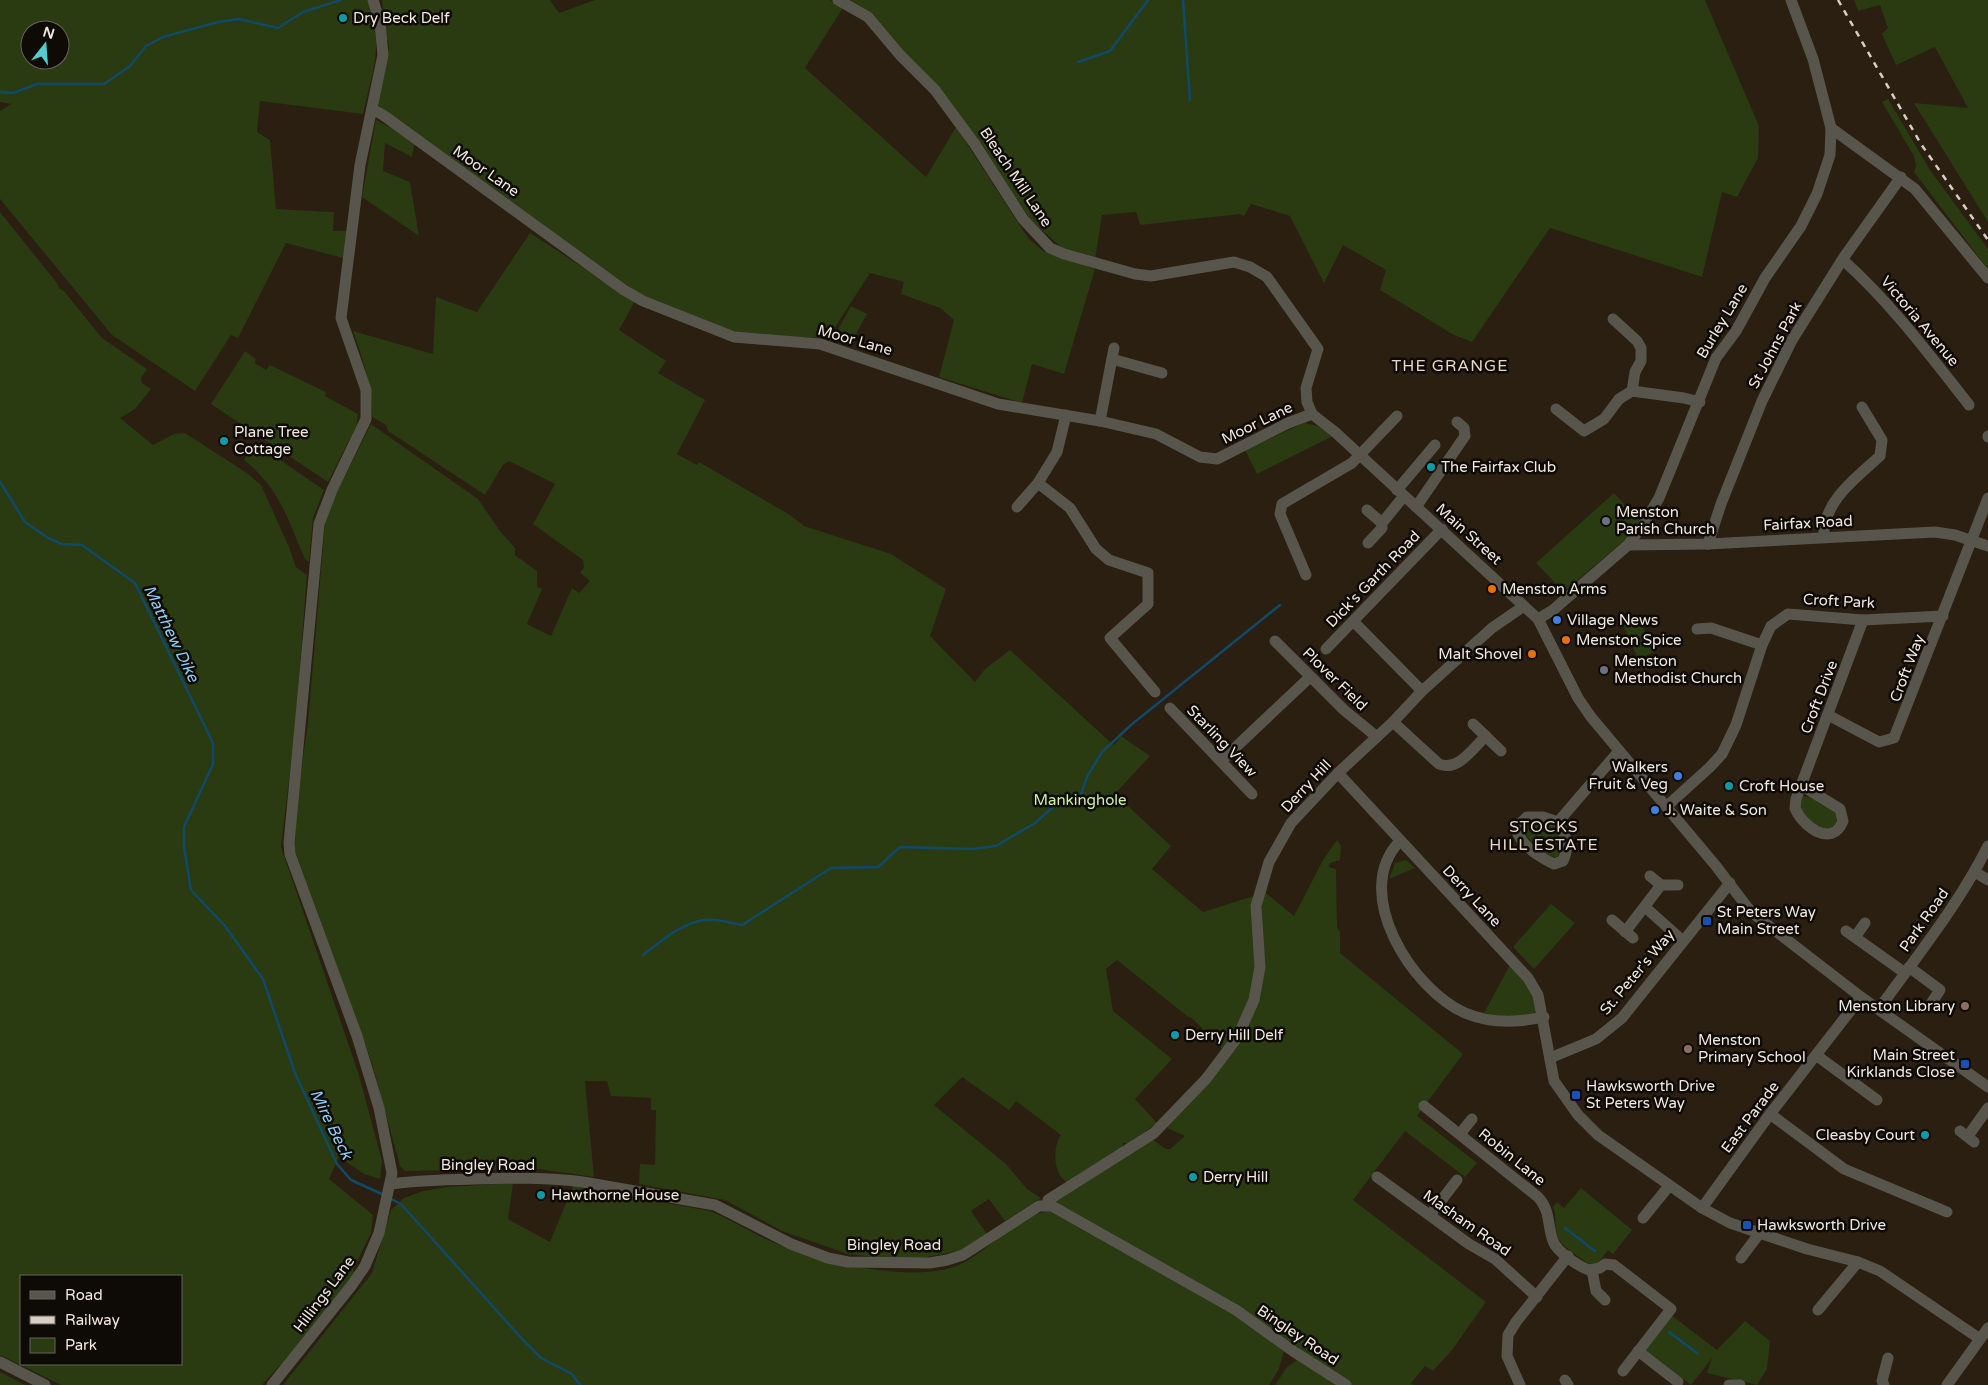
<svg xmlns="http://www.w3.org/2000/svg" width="1988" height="1385" viewBox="0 0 1988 1385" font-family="'Varela Round',sans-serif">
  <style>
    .green { fill: #2a3a11; fill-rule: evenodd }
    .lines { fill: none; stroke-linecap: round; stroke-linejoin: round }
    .stream { stroke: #114a69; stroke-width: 2.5 }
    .minor { stroke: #58554d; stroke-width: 11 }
    .rail { stroke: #d7cec5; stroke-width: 2.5; stroke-dasharray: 6 6; stroke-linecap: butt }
    .culture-dot { fill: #0f9aa8; stroke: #0e0a05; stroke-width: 2 }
    .worship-dot { fill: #6b7280; stroke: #0e0a05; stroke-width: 2 }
    .food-dot { fill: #e8710a; stroke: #0e0a05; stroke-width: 2 }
    .shop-dot { fill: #3f7fe0; stroke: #0e0a05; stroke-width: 2 }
    .transit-dot { fill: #1a4fb4; stroke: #0e0a05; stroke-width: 2 }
    .education-dot { fill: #8d6e63; stroke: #0e0a05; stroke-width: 2 }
    .labels { text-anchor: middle; stroke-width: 5; stroke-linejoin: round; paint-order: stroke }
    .poi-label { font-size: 15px; fill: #f0e8df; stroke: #0e0a05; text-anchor: start }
    .street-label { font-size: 15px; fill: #f0e8df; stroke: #0e0a05 }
    .park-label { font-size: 15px; fill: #cff1a3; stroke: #0e0a05 }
    .neighbourhood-label { font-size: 16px; letter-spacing: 1px; fill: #e7d8c6; stroke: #0e0a05 }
    .water-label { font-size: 16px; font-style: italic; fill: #8ecdf5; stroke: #0e0a05 }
  </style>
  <rect width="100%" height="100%" fill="#2a1f11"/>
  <g class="green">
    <path d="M0 0H368C384 45 373 70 363 114L260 101 257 132 270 140 276 209 334 212 333 231H348L347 259 286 243 238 338 231 335 195 391 112 335 0 199V111L11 104 0 102ZM30 30H60V60H30Z"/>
    <polygon points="382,0 550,0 559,13 595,0 830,0 844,6 805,68 926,177 956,127 1028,238 1043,251 1095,269 1064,374 1032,364 1022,403 939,377 954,320 940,308 901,294 904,282 870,273 828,338 729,335 640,294 379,110 378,101 385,54 389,49 388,41 385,38"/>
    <polygon points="846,0 1705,0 1759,126 1758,158 1737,197 1722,192 1702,277 1550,228 1472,342 1454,335 1380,290 1386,270 1343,245 1324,283 1290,216 1251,204 1244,216 1240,214 1140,225 1136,212 1102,215 1095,259 1063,249 1032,221 980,146"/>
    <polygon points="1854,0 1988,0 1988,222 1914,103 1968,108 1935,47 1896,65 1882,34 1888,28 1880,5 1858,11"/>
    <polygon points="1888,99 1930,170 1988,249 1988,269 1914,172 1916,166 1914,156 1882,102"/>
    <polygon points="376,120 415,141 412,157 385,143 383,171 410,182 419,236 362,197"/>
    <path d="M0 212 57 283 59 288 64 291 102 338 147 369 141 378 142 383 151 389 135 409 120 418 153 445 174 434 185 433 247 473 261 485 289 547 296 567 307 575 295 730 281 847 359 1075 382 1161 380 1179 364 1174 339 1157 329 1179 373 1215 371 1233 353 1270 355 1275 282 1366 280 1365 262 1385H61L0 1355ZM21 1276H181V1364H21Z"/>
    <path d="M530 233 635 301 619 330 666 361 658 373 705 400 677 454 697 465 699 462 790 515 804 526 891 554 946 589 930 636 975 682 985 669 1010 650 1108 740 1114 745 1121 736 1150 756 1115 794 1171 846 1152 869 1203 912 1254 896C1246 919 1258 941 1259 965 1261 988 1235 1030 1223 1050L1193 1019 1187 1016 1117 960 1106 969 1113 1011 1172 1059 1135 1099 1157 1123 1129 1143H1123L1122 1148 1067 1182C1052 1173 1053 1146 1061 1135L1016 1101 1009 1110 962 1077 934 1105 1006 1164 1027 1189 1041 1198 1005 1221 989 1199 971 1211 987 1234 962 1250 923 1258 891 1259 848 1254 782 1231 725 1200 639 1184 640 1164 655 1165 656 1110H651V1098L611 1096 607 1081H585L594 1177 539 1169 405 1171 400 1166 372 1063 294 848 293 830 308 722 325 523 332 502 371 424 478 499 500 531 515 548V555L537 571V587L542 589 527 624 551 636 572 588 579 593 590 581 580 573 584 567 583 560 533 524 555 484 509 461 503 465 485 495 388 431 386 425 372 417C372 386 363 360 353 331L433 354 436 297 477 312Z"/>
    <polygon points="851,306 867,314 850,345 834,337"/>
    <polygon points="245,351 256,359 255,363 266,370 270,365 326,392 325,396 358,414 356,427 328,482 211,404"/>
    <polygon points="1304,423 1318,426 1333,436 1257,474 1245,450"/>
    <path d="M254 442 324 490 313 518 309 562 305 559C287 518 280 489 244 460Z"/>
    <polygon points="1614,493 1640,521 1627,538 1564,592 1536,563"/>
    <polygon points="1639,618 1654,652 1638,659 1623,625"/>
    <polygon points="1804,796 1819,800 1836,809 1839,820 1830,829 1819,830 1799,808 1800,800"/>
    <path d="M1533 820 1557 826 1563 842 1559 858C1547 858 1525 838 1522 828Z"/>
    <polygon points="1337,840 1341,846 1340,860 1330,863 1329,867 1336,869 1337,927 1340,932 1340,953 1463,1054 1417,1116 1477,1163 1465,1177 1405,1131 1353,1200 1486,1302 1452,1350 1433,1371 1425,1366 1411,1383 1413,1385 1352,1385 1257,1319 1054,1201 1150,1138 1166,1149 1170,1149 1185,1136 1167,1128 1222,1066 1251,1018 1262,916 1262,890 1294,916 1323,860"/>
    <polygon points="1406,860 1415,868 1389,879 1395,863"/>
    <polygon points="1551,904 1575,923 1534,969 1513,947"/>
    <path d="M1510 965C1524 981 1535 989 1536 1011L1534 1014 1505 1017 1484 1013Z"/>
    <path d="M513 1183 508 1219 550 1242 573 1186 710 1211C733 1220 752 1234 775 1243 817 1262 918 1285 961 1264 985 1253 1026 1210 1052 1211L1250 1323 1285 1347 1279 1369 1269 1385H283L372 1273 391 1210 404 1198 423 1191 447 1187Z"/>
    <path d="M1581 1188 1632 1230 1613 1254 1608 1250 1598 1263 1589 1264C1580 1257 1559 1246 1557 1235 1554 1225 1557 1217 1553 1207L1557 1202 1564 1208Z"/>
    <polygon points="1671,1315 1717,1350 1745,1321 1770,1341 1767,1369 1757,1385 1707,1373 1712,1358 1691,1385 1645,1350"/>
    <polygon points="1299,1359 1338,1385 1275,1385 1287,1367"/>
    <polygon points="0,1372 25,1385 0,1385"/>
  </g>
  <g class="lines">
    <g class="stream">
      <polyline points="1183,0 1190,100"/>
      <polyline points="1078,62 1110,51 1148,0"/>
      <polyline points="0,92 13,93 37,84 104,84 130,66 146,46 163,37 218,22 239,19 278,28 303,12 341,0"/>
      <polyline points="0,482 25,522 48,538 62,544 82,545 135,583 213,743 213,764 184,827 184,847 191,890 225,926 263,979 295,1073 337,1164 351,1180 384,1195"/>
      <path d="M643 955C660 942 678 926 699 921 713 917 729 923 742 925L831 868 878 867 900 847 972 849 996 846 1035 823 1053 807 1079 800 1087 777 1102 752 1131 725 1280 605"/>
      <polyline points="391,1199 401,1204 523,1340 541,1358 572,1374 580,1385"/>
      <polyline points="1565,1228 1595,1251"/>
      <polyline points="1669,1332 1697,1353"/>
    </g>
    <g class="minor">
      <polyline points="838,0 868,17 900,55 935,90 974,143 1023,219 1050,248 1064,254 1135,274 1151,276 1234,262 1250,267 1267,277 1318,349 1306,388 1307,402 1312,414"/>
      <polyline points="372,109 383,115 624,290 643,301 734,337 820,344 998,404 1100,421 1156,434 1200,457 1217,459 1288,423 1312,414"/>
      <polyline points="1831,128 1915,189 1988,278"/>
      <path d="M1843 260C1891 303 1929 354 1969 405"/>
      <polyline points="1613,319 1637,341 1641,348 1641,361 1635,372 1632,391"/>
      <polyline points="1112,359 1162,373"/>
      <polyline points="1556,409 1584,431 1604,419 1619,399 1632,391 1684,398 1700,402"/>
      <polyline points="1312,414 1335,432 1538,619 1578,698 1591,717 1716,866 1751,912 1861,997 1988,1087"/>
      <polyline points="1066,415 1057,452 1038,483 1070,508 1096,549 1109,560 1148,573 1148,604 1110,638 1155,692"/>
      <polyline points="1100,421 1114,348"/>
      <polyline points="1988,436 1988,437"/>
      <polyline points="1397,490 1435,445"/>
      <polyline points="1017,507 1038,483"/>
      <polyline points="1416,507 1465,436 1464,428 1457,422"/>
      <polyline points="1367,510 1382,523"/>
      <path d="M1824 537C1822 502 1857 477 1880 456L1882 440 1862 407"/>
      <polyline points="1368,543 1382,528 1382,523 1404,496"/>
      <polyline points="1708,544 1721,504 1762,401 1792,340 1844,257 1901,177"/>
      <polyline points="1628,545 1708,544 1935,532 1955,535 1988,546"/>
      <polyline points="1306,575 1280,514 1282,504 1352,463 1397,416"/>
      <polyline points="1538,619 1553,610 1628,545 1643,525 1659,498 1716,358 1736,331 1765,278 1801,226 1817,194 1830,155 1831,128 1813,59 1791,0"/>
      <polyline points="1354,622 1422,691"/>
      <polyline points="1697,629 1711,628 1762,645"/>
      <polyline points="1275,641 1344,710 1377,737"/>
      <polyline points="1326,649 1442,529"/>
      <polyline points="1170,708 1252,794"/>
      <polyline points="1828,715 1879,742 1894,738 1988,498"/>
      <path d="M1393 722 1439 764C1458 772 1473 748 1486 736"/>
      <polyline points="1473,724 1501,751"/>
      <polyline points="1221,761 1310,677"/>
      <polyline points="1338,773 1528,978 1538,995 1554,1081 1578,1115 1598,1135 1702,1208 1730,1223 1807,1249 1858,1262 1880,1271 1980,1339"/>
      <path d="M1801 785 1840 809 1843 821C1832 849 1802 826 1795 808L1796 799 1863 620"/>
      <polyline points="1667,806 1710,767 1722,754 1736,725 1762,645 1771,626 1788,614 1863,620 1943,616"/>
      <path d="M1558 822 1543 817H1527L1516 828C1520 845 1539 857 1554 864L1563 861C1570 846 1566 835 1558 822L1619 751"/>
      <path d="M1400 841C1350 892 1412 990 1465 1013 1491 1024 1517 1023 1544 1017"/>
      <polyline points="1975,872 1988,880"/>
      <polyline points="1650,876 1661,885"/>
      <polyline points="1645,907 1683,941"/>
      <polyline points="1612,920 1633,938"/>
      <polyline points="1846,931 1905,973"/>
      <polyline points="1625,932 1661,885 1678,885"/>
      <polyline points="1855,937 1865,923"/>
      <polyline points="1909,967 1940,990 1932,1002"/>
      <path d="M1879 1009C1917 956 1959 904 1988 846"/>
      <polyline points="1816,1055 1877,1100"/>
      <polyline points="1550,1058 1596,1039 1622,1018 1730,883"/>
      <path d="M1424 1106 1538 1197C1551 1211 1547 1225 1553 1241 1557 1252 1578 1266 1589 1270L1600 1268 1605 1264 1614 1265 1671 1309 1623 1371"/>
      <polyline points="1770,1114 1844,1169 1947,1212"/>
      <polyline points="1960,1131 1974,1142"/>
      <polyline points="1460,1134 1472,1119"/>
      <polyline points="1968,1136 1988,1108"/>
      <polyline points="1377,1177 1469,1244 1495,1259 1537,1297"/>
      <path d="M391 1184C419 1180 447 1180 475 1179 511 1178 548 1177 583 1182L715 1205 791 1244 828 1258 848 1262 930 1263 947 1260 963 1255 1039 1206H1052L1236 1310 1293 1351 1346 1385"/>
      <polyline points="1047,1205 1048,1200 1154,1133 1206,1079 1237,1038 1254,1000 1260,967 1256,906 1269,862 1291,823 1338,773 1393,722 1422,691 1492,628 1524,606"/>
      <polyline points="1702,1208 1770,1114 1861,997"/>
      <polyline points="1430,1215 1457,1180"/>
      <polyline points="1643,1218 1669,1186"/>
      <polyline points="1741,1258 1759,1234"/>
      <polyline points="1592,1270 1596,1291 1605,1300"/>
      <polyline points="1818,1310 1858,1262"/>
      <polyline points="1638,1351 1678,1382"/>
      <polyline points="0,1362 45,1385"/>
      <polyline points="1565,1380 1568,1385"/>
      <polyline points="272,1385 352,1285 365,1266 379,1233 392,1173 379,1108 357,1036 290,854 289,843 319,524 332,490 366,419 366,390 341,318 360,165 383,55 380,23 373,0"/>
      <polyline points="1520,1385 1507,1356 1508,1335 1516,1322 1568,1256"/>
      <polyline points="1729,1385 1740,1385"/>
      <polyline points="1884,1385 1882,1381 1888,1358"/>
      <polyline points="1947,1385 1988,1328"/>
    </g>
    <polyline class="rail" points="1838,0 1921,144 1988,240"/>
  </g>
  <g class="culture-dot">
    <circle cx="343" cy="18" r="5"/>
    <circle cx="224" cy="441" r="5"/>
    <circle cx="1431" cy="467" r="5"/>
    <circle cx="1729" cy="786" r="5"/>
    <circle cx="1175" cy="1035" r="5"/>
    <circle cx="1925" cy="1135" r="5"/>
    <circle cx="1193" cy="1177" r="5"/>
    <circle cx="541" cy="1195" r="5"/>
  </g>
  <g class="worship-dot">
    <circle cx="1606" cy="521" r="5"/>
    <circle cx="1604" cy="670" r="5"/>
  </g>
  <g class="food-dot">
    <circle cx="1492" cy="589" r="5"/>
    <circle cx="1566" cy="640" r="5"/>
    <circle cx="1532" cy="654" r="5"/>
  </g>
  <g class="shop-dot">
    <circle cx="1557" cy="620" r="5"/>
    <circle cx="1678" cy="776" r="5"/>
    <circle cx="1655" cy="810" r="5"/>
  </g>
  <g class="transit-dot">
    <rect x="1702" y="916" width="10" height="10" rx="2.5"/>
    <rect x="1960" y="1059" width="10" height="10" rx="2.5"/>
    <rect x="1571" y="1090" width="10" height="10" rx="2.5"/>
    <rect x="1742" y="1220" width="10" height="10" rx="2.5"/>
  </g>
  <g class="education-dot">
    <circle cx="1965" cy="1006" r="5"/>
    <circle cx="1688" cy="1049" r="5"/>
  </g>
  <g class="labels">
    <g class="poi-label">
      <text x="353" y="23">Dry Beck Delf</text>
      <text x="234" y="437">Plane Tree<tspan x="234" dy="17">Cottage</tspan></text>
      <text x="1441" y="472">The Fairfax Club</text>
      <text x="1616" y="517">Menston<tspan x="1616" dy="17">Parish Church</tspan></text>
      <text x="1502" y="594">Menston Arms</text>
      <text x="1567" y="625">Village News</text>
      <text x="1576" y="645">Menston Spice</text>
      <text x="1522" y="659" text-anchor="end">Malt Shovel</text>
      <text x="1614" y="666">Menston<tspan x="1614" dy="17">Methodist Church</tspan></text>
      <text x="1668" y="772" text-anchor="end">Walkers<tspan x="1668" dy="17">Fruit &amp; Veg</tspan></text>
      <text x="1739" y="791">Croft House</text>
      <text x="1665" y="815">J. Waite &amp; Son</text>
      <text x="1717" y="917">St Peters Way<tspan x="1717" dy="17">Main Street</tspan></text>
      <text x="1955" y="1011" text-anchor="end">Menston Library</text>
      <text x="1185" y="1040">Derry Hill Delf</text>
      <text x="1698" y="1045">Menston<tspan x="1698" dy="17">Primary School</tspan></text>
      <text x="1955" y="1060" text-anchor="end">Main Street<tspan x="1955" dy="17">Kirklands Close</tspan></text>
      <text x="1586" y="1091">Hawksworth Drive<tspan x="1586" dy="17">St Peters Way</tspan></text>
      <text x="1915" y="1140" text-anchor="end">Cleasby Court</text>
      <text x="1203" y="1182">Derry Hill</text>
      <text x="551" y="1200">Hawthorne House</text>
      <text x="1757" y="1230">Hawksworth Drive</text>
    </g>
    <g class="street-label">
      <text transform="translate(486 171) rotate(35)" y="5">Moor Lane</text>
      <text transform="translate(1016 177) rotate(56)" y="5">Bleach Mill Lane</text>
      <text transform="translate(1722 321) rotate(-59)" y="5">Burley Lane</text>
      <text transform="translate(1920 321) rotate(50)" y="5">Victoria Avenue</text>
      <text transform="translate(855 340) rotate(16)" y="5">Moor Lane</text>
      <text transform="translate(1775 345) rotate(-62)" y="5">St Johns Park</text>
      <text transform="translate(1257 423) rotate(-26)" y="5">Moor Lane</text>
      <text transform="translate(1808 523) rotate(-3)" y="5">Fairfax Road</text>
      <text transform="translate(1469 534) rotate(42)" y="5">Main Street</text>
      <text transform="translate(1373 579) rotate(-46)" y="5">Dick's Garth Road</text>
      <text transform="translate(1839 601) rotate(3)" y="5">Croft Park</text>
      <text transform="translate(1907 668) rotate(-69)" y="5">Croft Way</text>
      <text transform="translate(1335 679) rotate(44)" y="5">Plover Field</text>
      <text transform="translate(1819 697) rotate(-69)" y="5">Croft Drive</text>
      <text transform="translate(1222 741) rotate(46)" y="5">Starling View</text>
      <text transform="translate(1306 786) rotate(-47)" y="5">Derry Hill</text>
      <text transform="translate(1472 896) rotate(47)" y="5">Derry Lane</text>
      <text transform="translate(1924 920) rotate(-55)" y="5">Park Road</text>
      <text transform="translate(1637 972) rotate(-50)" y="5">St. Peter's Way</text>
      <text transform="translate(1750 1117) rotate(-53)" y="5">East Parade</text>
      <text transform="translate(1512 1157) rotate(39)" y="5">Robin Lane</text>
      <text x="488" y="1170">Bingley Road</text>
      <text transform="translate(1467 1223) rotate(35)" y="5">Masham Road</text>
      <text x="894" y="1250">Bingley Road</text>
      <text transform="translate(324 1294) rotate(-53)" y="5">Hillings Lane</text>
      <text transform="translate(1298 1335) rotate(34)" y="5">Bingley Road</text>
    </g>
    <g class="park-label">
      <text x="1080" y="805">Mankinghole</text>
    </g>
    <g class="neighbourhood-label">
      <text x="1450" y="371">THE GRANGE</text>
      <text x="1544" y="832">STOCKS<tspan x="1544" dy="18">HILL ESTATE</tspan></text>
    </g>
    <g class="water-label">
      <text transform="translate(172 633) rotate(64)" y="6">Matthew Dike</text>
      <text transform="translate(332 1124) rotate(64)" y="6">Mire Beck</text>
    </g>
  </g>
  <rect x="20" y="1275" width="162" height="90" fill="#0e0a05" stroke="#68635c"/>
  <rect x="30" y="1291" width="25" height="8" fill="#58554d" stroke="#68635c"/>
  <text x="65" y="1300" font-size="15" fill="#f0e8df">Road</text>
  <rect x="30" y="1316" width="25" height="8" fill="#d7cec5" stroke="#68635c"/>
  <text x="65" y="1325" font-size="15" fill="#f0e8df">Railway</text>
  <rect x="30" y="1338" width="25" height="15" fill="#2a3a11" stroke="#68635c"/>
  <text x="65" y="1350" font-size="15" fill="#f0e8df">Park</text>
  <g transform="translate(45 45) rotate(17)"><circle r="24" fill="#0e0a05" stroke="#68635c"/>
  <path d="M0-4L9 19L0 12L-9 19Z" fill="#51ccd2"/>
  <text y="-8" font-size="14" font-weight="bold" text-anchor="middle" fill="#f0e8df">N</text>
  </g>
</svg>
